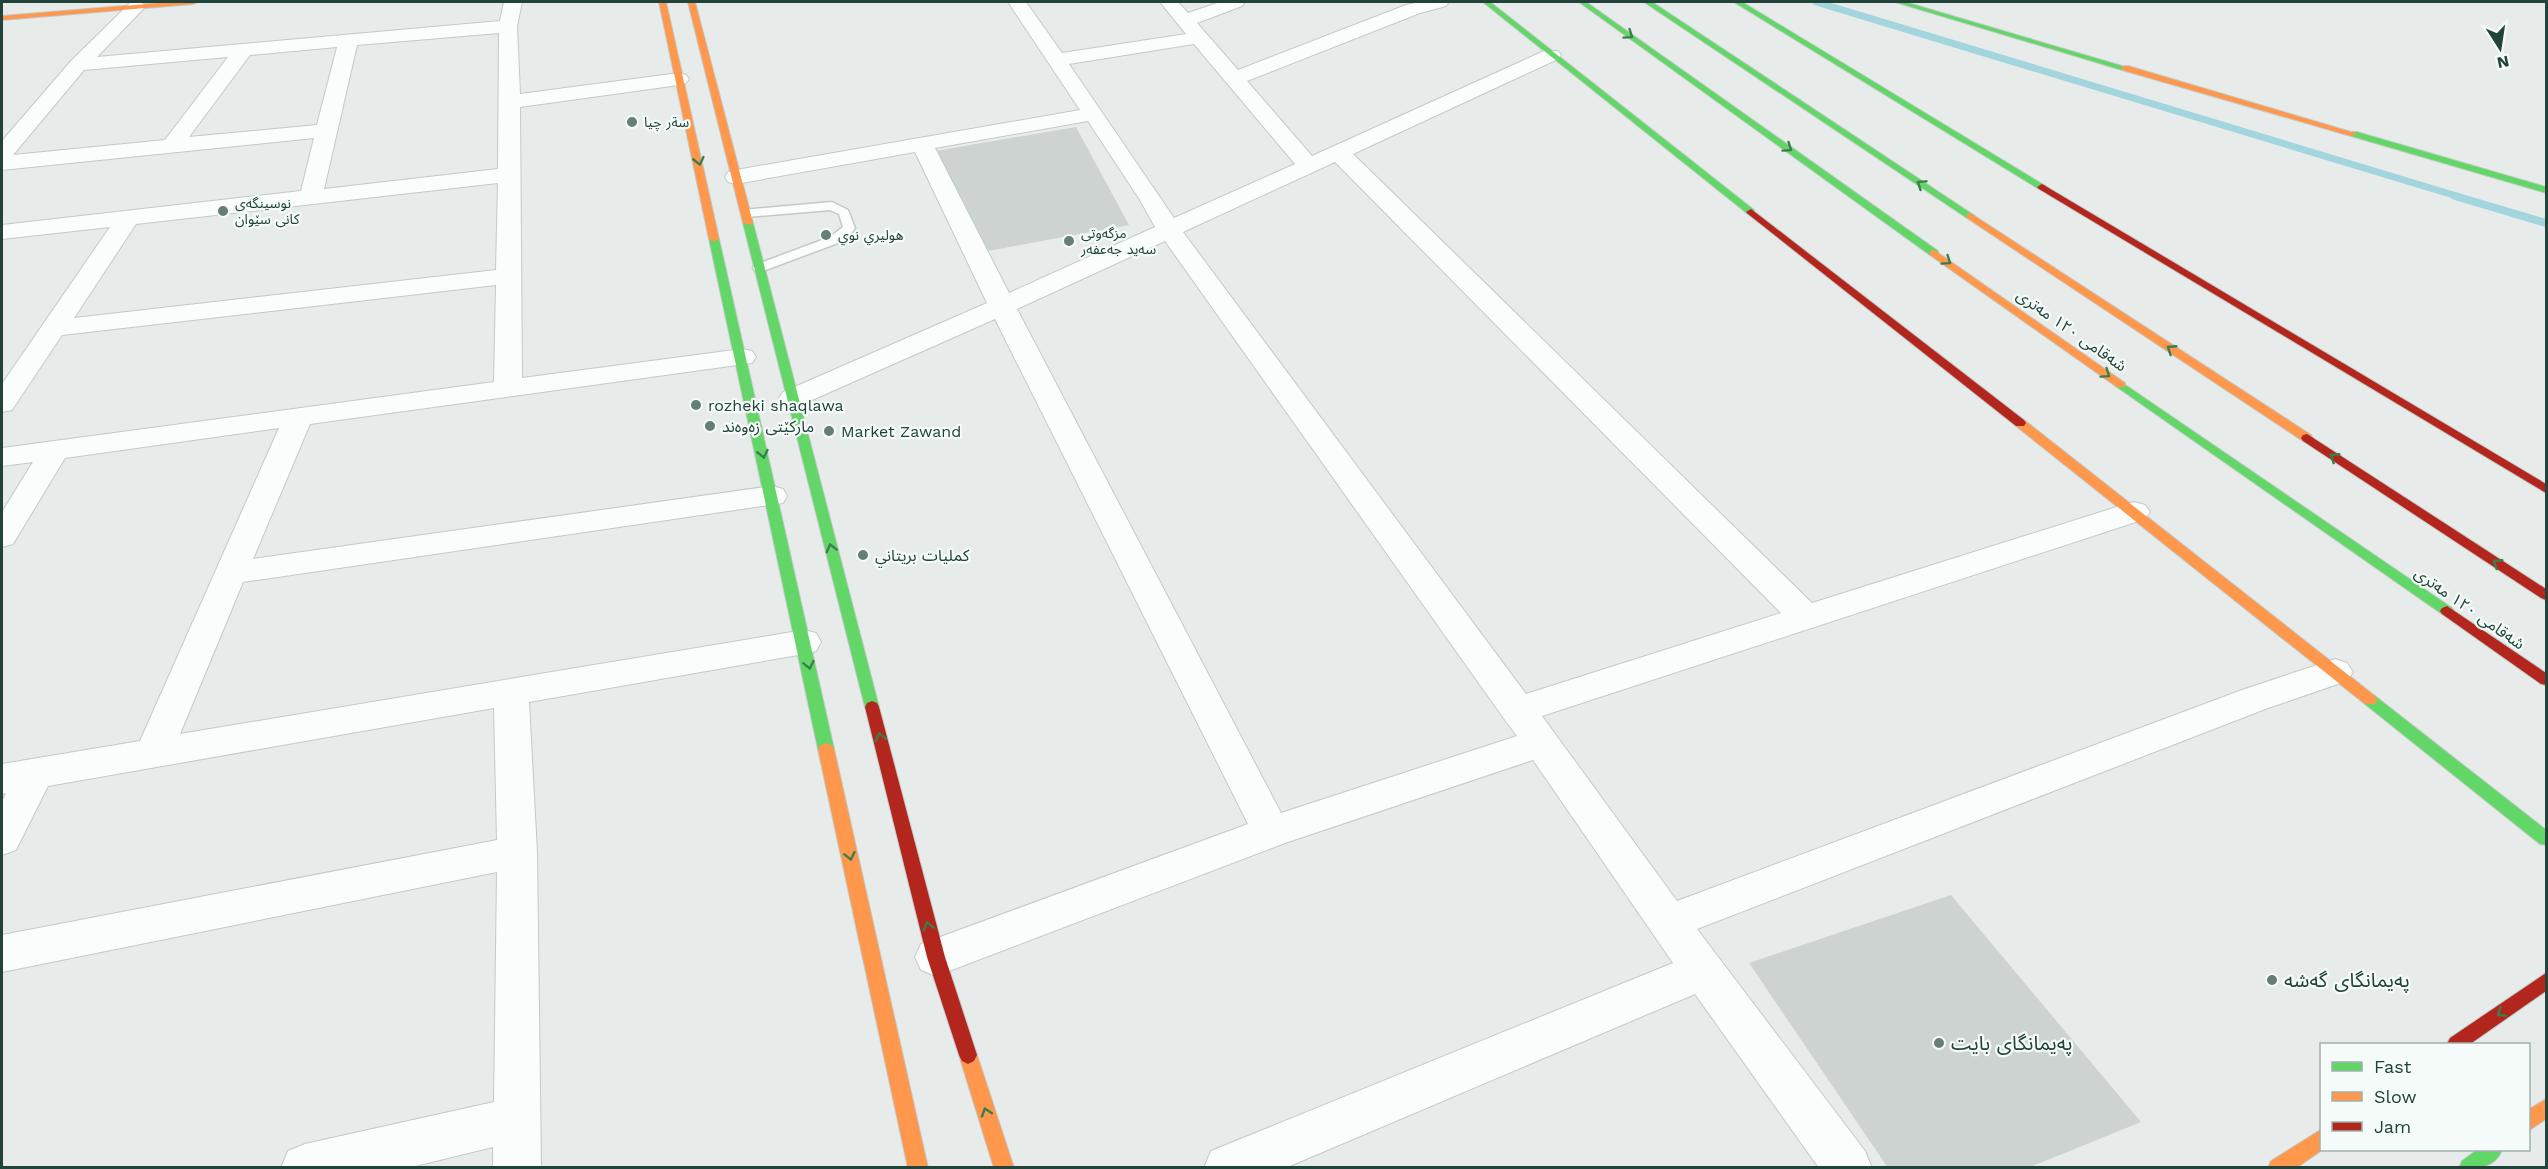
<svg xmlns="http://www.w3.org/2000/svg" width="2548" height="1169" viewBox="0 0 2548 1169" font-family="'Work Sans','Noto Sans Arabic',sans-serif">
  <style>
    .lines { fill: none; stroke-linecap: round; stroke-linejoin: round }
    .stream-far1 { stroke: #a3d5df; stroke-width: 7 }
    .stream { stroke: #a3d5df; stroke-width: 8 }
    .building { fill: #cdd3d1 }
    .lane-casing { stroke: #c4c9c7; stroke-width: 3 }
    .street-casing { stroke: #c4c9c7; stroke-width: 2 }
    .fast-casing { stroke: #c2cac7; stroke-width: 2 }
    .slow-casing { stroke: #c2cac7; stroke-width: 2 }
    .jam-casing { stroke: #c2cac7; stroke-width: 2 }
    .lane { fill: #fbfcfc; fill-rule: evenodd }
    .street { fill: #fbfcfc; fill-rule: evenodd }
    .fast { fill: #63d668; fill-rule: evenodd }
    .slow { fill: #ff974d; fill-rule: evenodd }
    .jam { fill: #b3261e; fill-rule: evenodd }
    .oneway { stroke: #3b7e4c }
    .poi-dot { fill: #667e78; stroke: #f5fbf8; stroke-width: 2 }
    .labels { text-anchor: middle; stroke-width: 4.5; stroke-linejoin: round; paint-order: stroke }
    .far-poi-label { font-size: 14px; fill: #21433a; stroke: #f5fbf8; text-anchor: start }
    .street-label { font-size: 16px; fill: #21433a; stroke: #f5fbf8 }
    .poi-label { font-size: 16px; fill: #21433a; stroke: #f5fbf8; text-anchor: start }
    .near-poi-label { font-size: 20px; fill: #21433a; stroke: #f5fbf8; text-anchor: start }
  </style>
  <rect width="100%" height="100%" fill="#e7ecea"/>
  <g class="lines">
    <polyline class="stream-far1" points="1816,2 2460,197"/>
    <polyline class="stream" points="2455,196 2546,223"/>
  </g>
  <g class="building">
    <polygon points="1076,127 1129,225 982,252 935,151"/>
    <polygon points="1951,895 2141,1122 2028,1168 1888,1168 1749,963"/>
  </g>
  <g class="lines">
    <defs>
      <polygon id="lane" points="832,202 848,210 855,228 853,231 838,243 763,271 755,271 753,268 755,265 830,237 843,227 839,214 830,210 746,217 742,216 742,210"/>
      <g id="street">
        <path d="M131 2H141L146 6 97 57 500 21 504 2H522L517 26 520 94 679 73 686 75 689 79 686 83 679 85 520 107 522 378 742 349 752 351 756 357 752 363 310 424 253 559 772 486 783 489 787 496 783 503 243 582 180 734 804 630 816 633 821 642 816 651 804 654 529 702 537 852 541 1168H493V1147L407 1168H281L288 1151 305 1144 494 1102 497 872 2 972V935L497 840 494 708 48 786 16 850 2 855V802L6 793 2 794V764L140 741 279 428 65 458 13 544 2 547V512L33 462 2 466V448L494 382 496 285 62 335 12 410 2 412V384L110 227 2 239V225L301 191 314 138 2 170V141L71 61ZM499 33 498 169 324 189 357 45ZM337 47 317 125 189 137 250 55ZM228 57 165 140 13 155 84 70ZM498 183 496 270 74 318 136 224Z"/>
        <path d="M1008 2H1026L1062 53 1186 34 1160 2H1178L1188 13 1220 2H1245L1242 6 1197 23 1238 70 1406 5 1420 2H1449L1446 6 1420 13 1247 81 1312 156 1544 51H1558L1561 55 1558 59 1353 154 1812 603 2123 505 2134 502 2145 505 2150 512 2145 519 1542 716 1677 901 2242 690 2335 659 2347 663 2353 672 2347 681 2268 708 1697 929 1865 1151 1872 1168H1819L1695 994 1285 1168H1204L1211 1151 1673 963 1533 760 1285 843 936 976 921 970 915 957 921 944 1248 824 995 319 803 404 793 406 783 404 779 398 783 392 987 303 915 152 736 184 728 182 725 177 728 172 736 170 1080 110ZM1194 44 1295 164 1174 218 1069 64ZM1088 121 1140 200 1155 227 1009 293 935 148ZM1335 162 1781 613 1526 694 1183 232ZM1165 241 1505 720 1517 736 1281 813 1017 309Z"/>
      </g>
      <g id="fast">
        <polygon points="1483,2 1490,2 1754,210 1754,214 1748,214"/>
        <polygon points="1579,2 1586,2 1938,251 1938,255 1930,255"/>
        <polygon points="1644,2 1652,2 1975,216 1967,218"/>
        <polygon points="1734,2 1742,2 2047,187 2039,189"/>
        <polygon points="1895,2 1905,2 2129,68 2122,70"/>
        <polygon points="2351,132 2357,132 2546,187 2546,193 2351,136"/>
        <polygon points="748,220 753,223 879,707 877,711 867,711 865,707 743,223"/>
        <polygon points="714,236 719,239 834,749 831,753 826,755 821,753 818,749 709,239"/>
        <polygon points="2121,382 2452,608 2454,611 2452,614 2442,614 2117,387 2115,385"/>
        <polygon points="2370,695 2375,696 2546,830 2546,845 2540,844 2365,704 2363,700 2365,696"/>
        <path d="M2477 1150H2502C2494 1169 2477 1168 2459 1168L2462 1161Z"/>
      </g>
      <g id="slow">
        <polygon points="172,2 197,2 193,4 2,20 2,16"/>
        <polygon points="659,2 666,2 719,239 714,242 709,239"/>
        <polygon points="688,2 695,2 753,223 751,225 743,223"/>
        <polygon points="2122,66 2128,66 2358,134 2351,136 2122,70"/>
        <polygon points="1970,213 2311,435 2313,438 2311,441 2303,441 1967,218 1967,214"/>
        <polygon points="1934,250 2125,383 2125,387 2117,387 1930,255 1930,251"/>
        <polygon points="2020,419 2024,420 2375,696 2377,700 2375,704 2365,704 2016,426 2014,423 2016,420"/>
        <polygon points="826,743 831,745 834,749 928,1168 908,1168 818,749 821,745"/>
        <polygon points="968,1046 974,1049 977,1055 1014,1168 994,1168 959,1055 962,1049"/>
        <polygon points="2546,1099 2546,1119 2528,1131 2528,1110"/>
        <polygon points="2322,1129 2322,1150 2296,1168 2268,1168 2271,1161"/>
      </g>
      <g id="jam">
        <polygon points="2042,184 2546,484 2546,493 2039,189 2037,187"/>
        <polygon points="1751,209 2024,420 2026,423 2024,426 2016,426 1748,214 1746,212"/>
        <polygon points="2307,434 2546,589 2546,600 2541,598 2303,441 2301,438 2303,435"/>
        <polygon points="2447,606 2546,673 2546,685 2541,684 2442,614 2440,611 2442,608"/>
        <polygon points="872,701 877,703 879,707 945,957 977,1055 974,1061 968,1064 962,1061 959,1055 927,957 865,707 867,703"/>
        <polygon points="2546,973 2546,991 2470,1044 2447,1044 2450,1038"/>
      </g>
    </defs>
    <use href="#lane" class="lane-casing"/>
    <use href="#street" class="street-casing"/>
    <use href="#fast" class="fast-casing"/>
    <use href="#slow" class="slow-casing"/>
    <use href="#jam" class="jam-casing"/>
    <use href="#lane" class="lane"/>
    <use href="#street" class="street"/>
    <use href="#fast" class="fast"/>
    <use href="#slow" class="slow"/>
    <use href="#jam" class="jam"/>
  </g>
  <defs><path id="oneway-chevron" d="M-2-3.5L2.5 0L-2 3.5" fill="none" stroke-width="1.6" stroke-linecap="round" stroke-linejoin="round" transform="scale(1.5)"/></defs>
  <g class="oneway">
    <use href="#oneway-chevron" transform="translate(1629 35) rotate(35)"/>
    <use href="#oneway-chevron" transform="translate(1788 148) rotate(35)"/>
    <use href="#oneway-chevron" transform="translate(699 161) rotate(77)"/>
    <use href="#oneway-chevron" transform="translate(1921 184) rotate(-146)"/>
    <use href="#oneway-chevron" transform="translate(1947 261) rotate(35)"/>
    <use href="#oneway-chevron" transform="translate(2171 349) rotate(-147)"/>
    <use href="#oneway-chevron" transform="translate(2106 374) rotate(35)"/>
    <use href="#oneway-chevron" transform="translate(763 454) rotate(78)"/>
    <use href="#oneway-chevron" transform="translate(2334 457) rotate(-147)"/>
    <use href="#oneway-chevron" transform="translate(831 548) rotate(-104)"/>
    <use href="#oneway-chevron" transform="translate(2497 563) rotate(-147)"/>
    <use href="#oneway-chevron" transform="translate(809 665) rotate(78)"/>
    <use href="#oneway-chevron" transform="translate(880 737) rotate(-104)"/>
    <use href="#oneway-chevron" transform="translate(850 856) rotate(78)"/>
    <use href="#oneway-chevron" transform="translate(928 926) rotate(-104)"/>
    <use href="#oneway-chevron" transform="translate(2501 1013) rotate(145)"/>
    <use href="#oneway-chevron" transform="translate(986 1112) rotate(-108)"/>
  </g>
  <g class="poi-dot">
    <circle cx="632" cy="122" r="6"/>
    <circle cx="223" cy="211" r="6"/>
    <circle cx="826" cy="235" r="6"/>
    <circle cx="1069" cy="241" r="6"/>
    <circle cx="696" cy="405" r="6"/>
    <circle cx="710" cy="426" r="6"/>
    <circle cx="829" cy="431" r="6"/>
    <circle cx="863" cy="555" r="6"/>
    <circle cx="2272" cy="980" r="6"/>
    <circle cx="1939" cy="1043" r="6"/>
  </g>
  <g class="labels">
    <g class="far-poi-label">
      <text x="644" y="127">سةر چيا</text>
      <text x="235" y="208">نوسینگەی<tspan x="235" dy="16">کانی سێوان</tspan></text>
      <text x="1081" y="238">مزگەوتی<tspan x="1081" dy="16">سەید جەعفەر</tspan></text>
      <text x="838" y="240">هوليري نوي</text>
    </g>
    <g class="street-label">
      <text transform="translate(2072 330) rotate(35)" y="6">شەقامی ١٢٠ مەتری</text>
      <text transform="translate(2470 608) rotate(35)" y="6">شەقامی ١٢٠ مەتری</text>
    </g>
    <g class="poi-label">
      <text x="708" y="411">rozheki shaqlawa</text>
      <text x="722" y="432">مارکێتی زەوەند</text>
      <text x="841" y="437">Market Zawand</text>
      <text x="875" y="561">كمليات بريتاني</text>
    </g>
    <g class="near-poi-label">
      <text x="2284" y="987">پەیمانگای گەشە</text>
      <text x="1951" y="1050">پەیمانگای بایت</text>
    </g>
  </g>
  <rect width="2548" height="1169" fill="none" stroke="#21433a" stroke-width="6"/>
  <rect x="2320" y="1043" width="210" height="108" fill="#f5fbf8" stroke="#a0b1ac" stroke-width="1.5"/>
  <rect x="2332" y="1062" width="30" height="9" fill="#63d668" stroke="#a0b1ac" stroke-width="1.5"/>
  <text x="2374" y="1073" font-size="18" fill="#21433a">Fast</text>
  <rect x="2332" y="1092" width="30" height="9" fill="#ff974d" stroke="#a0b1ac" stroke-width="1.5"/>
  <text x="2374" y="1103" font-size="18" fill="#21433a">Slow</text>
  <rect x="2332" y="1122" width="30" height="9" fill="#b3261e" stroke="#a0b1ac" stroke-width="1.5"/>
  <text x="2374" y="1133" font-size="18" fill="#21433a">Jam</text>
  <g transform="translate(2500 48) rotate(168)" stroke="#f5fbf8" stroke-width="4.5" paint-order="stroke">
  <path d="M0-4.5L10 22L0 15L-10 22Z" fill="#21433a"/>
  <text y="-9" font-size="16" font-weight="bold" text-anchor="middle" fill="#21433a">N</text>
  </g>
</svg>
